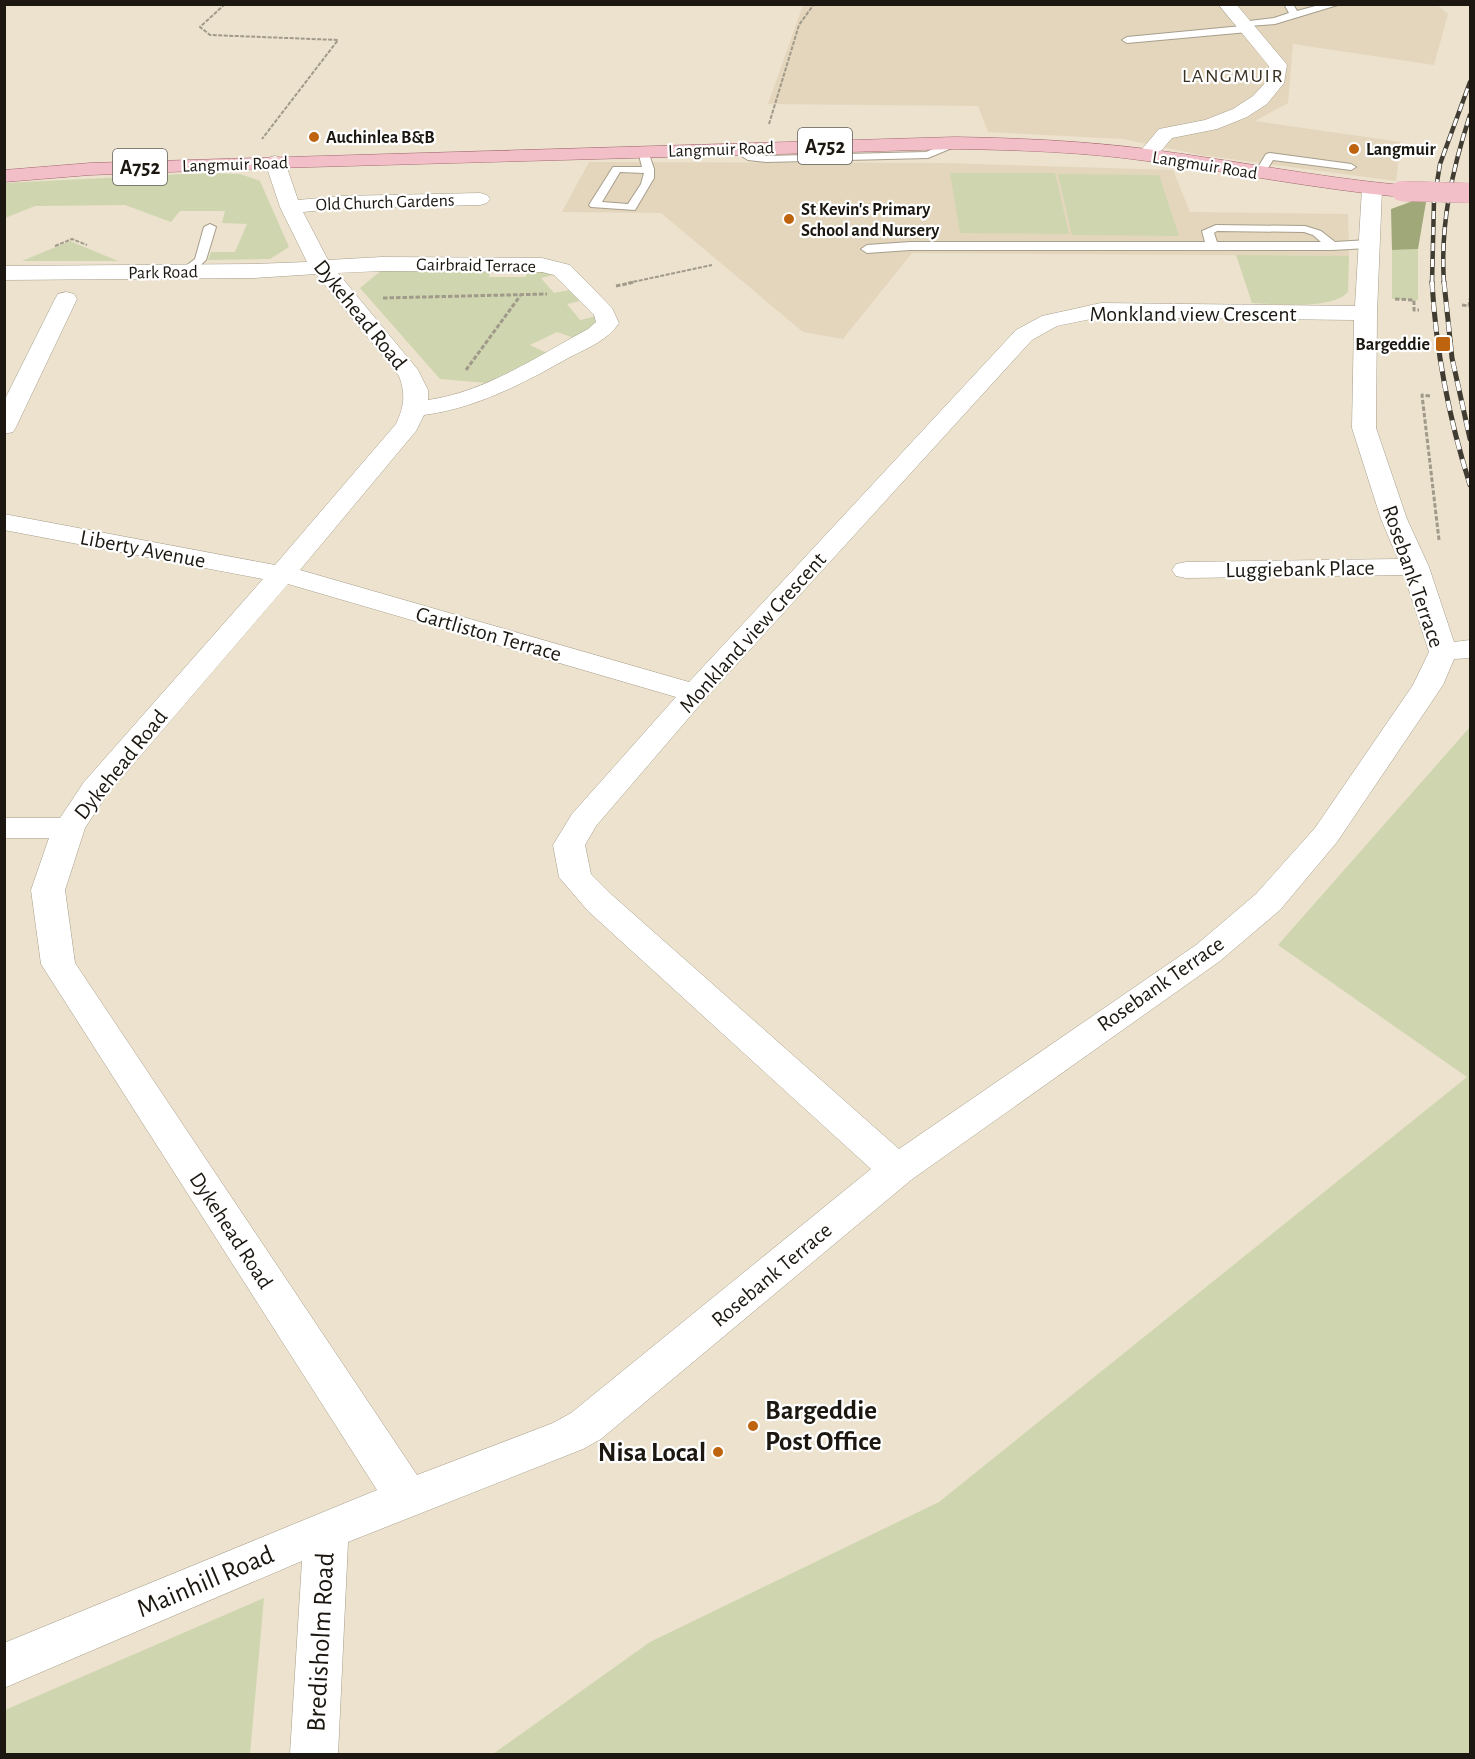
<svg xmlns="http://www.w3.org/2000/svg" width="1475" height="1759" viewBox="0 0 1475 1759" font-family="'Alegreya Sans',sans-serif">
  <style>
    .built { fill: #e3d6bc }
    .green { fill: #cfd6af }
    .forest { fill: #a0a778 }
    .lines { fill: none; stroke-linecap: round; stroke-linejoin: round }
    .service-casing { stroke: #a79e8b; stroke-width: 2 }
    .minor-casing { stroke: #a79e8b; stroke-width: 1 }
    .primary-casing { stroke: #a2686f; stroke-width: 1 }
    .path-far1 { stroke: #a19a8a; stroke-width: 2; stroke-dasharray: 4 1.5; stroke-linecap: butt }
    .path { stroke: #a19a8a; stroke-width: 3; stroke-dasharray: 4.5 2; stroke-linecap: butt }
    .service { fill: #fff; fill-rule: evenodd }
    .minor { fill: #fff; fill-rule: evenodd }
    .primary { fill: #f2bec7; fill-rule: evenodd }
    .rail-far1-casing { stroke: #413c32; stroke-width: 4.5 }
    .rail-casing { stroke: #413c32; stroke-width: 5 }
    .rail-far1 { stroke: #fff; stroke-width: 3; stroke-dasharray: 8; stroke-linecap: butt }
    .rail { stroke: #fff; stroke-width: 4; stroke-dasharray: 10; stroke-linecap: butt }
    .primary-bridge-casing { stroke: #a2686f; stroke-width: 20; stroke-linecap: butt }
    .primary-bridge { stroke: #f2bec7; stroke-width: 20 }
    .poi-dot { fill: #be630e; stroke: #fff; stroke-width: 2 }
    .labels { text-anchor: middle; stroke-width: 4.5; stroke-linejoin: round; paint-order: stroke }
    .far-poi-label { font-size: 18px; font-weight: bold; fill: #1c1811; stroke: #fff; text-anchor: start }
    .far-street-label { font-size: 18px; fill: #1c1811; stroke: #fff }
    .far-neighbourhood-label { font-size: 20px; letter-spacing: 1.5px; fill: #3a3223; stroke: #fff }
    .shield { fill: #fff; stroke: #605d58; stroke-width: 1.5 }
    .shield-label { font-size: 21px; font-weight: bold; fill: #1c1811 }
    .street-label { font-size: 22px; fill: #1c1811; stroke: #fff }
    .near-poi-label { font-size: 27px; font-weight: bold; fill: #1c1811; stroke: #fff; text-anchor: start }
    .near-street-label { font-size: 27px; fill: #1c1811; stroke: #fff }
  </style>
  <rect width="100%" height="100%" fill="#ece2ce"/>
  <g class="built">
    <polygon points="1436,4 1448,14 1434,65 1293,44 1288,103 1255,121 1401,142 1396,181 1201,155 1123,139 988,132 978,106 768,104 803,5"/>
    <polygon points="589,162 941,163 1173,170 1190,212 1348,214 1349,256 912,253 843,339 803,332 661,213 562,212"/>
  </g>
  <g class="green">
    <polygon points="204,173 240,174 260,181 289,247 270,259 208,260 211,252 235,252 247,224 222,223 225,211 180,211 171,222 125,205 35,206 5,218 5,183"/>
    <polygon points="950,173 1055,173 1069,234 960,233"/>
    <polygon points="1058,174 1159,175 1179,236 1072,235"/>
    <polygon points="70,241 118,261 22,261"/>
    <polygon points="1418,249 1418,300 1392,299 1392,250"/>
    <path d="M1236 255 1349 256 1348 292C1333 310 1275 304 1252 303Z"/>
    <polygon points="491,267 489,277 526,277 528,267 557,274 541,278 554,293 575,289 585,300 567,304 580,320 601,315 604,322 574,338 557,332 530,345 547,353 486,383 440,379 360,288 383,269"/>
    <polygon points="1470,727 1470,1754 493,1754 650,1642 939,1502 1467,1077 1278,945"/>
    <polygon points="264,1598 250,1754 5,1754 5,1710"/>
  </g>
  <polygon class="forest" points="1413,201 1426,202 1418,249 1392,250 1391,209"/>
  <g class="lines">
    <defs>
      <g id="service">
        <polygon points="1284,4 1293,4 1297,11 1323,4 1341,4 1275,24 1249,26 1253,29 1248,32 1127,43 1122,40 1127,37 1242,26 1239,24 1241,22 1274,18 1289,13"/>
        <polygon points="955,140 959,141 959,145 928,158 766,162 748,160 730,149 735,146 754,155 766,156 926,152"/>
        <path d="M643 148 648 151 654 169V178L635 210 591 207 589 205 613 167H642L638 151ZM620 172 644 173 641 184 628 204 602 202Z"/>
        <polygon points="1270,153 1351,164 1356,167 1351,170 1273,160 1263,176 1255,176 1254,174 1266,154"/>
        <polygon points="210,224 216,227 206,260 191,274 183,274 183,268 195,259 204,227"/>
        <path d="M1216 225 1305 226 1321 231 1335 242 1368 240 1374 244 1368 248 1332 250H910L867 253 861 249 867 245 910 242H1205L1202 231ZM1217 231 1304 232 1313 235 1321 242H1217L1214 233Z"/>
      </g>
      <g id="minor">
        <polygon points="1218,4 1236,4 1284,61 1287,65 1284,83 1267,104 1247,117 1217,129 1172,138 1154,159 1140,159 1137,155 1159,129 1205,120 1233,109 1253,96 1266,82 1269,66"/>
        <path d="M275 156 282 158 285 162 298 200 342 196 480 193 487 195 490 199 487 203 480 205 342 208 303 212 328 260 382 257 542 258 570 265 612 308 619 323C608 340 588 348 570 357 524 383 477 408 424 415L416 431 300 570 689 682 1016 330 1042 316 1101 303 1355 306 1362 189 1365 185H1379L1382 189 1377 313 1376 428 1407 519 1429 567 1454 642 1470 640V658L1454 659 1443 685 1337 842 1280 910 1220 961 911 1180 601 1439 583 1449 348 1542 338 1754H290L302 1561 4 1688V1643L377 1490 41 964 31 890 49 838H4V818H60L84 782 263 579 4 530V514L275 565 396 424C404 407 406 394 399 376L316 274 254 278 4 280V266L254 264 307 262 280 207 265 162 268 158ZM382 271 542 272 554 275 594 315 596 322 588 329C538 356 485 392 428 400V390L418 370 338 273ZM1101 317 1354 320 1352 428 1381 519 1398 559 1186 562 1176 564 1172 570 1176 576 1186 578 1404 575 1429 652 1413 685 1315 828 1256 894 1196 945 899 1149 612 895 591 874 585 845 596 826 705 699 1032 340 1057 326ZM288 584 676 697 572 814 553 845 559 877 588 911 871 1169 571 1413 553 1423 417 1475 75 963 65 890 85 828 106 796Z"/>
        <polygon points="66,292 74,294 77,299 16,427 13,432 4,434 4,401 55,299 58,294"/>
      </g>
      <path id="primary" d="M955 137C1019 138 1083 141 1147 149 1232 160 1316 177 1401 185L1408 187 1411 191 1408 195 1401 197C1316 189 1232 172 1147 161 1083 152 1019 150 955 149L275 168 90 175 4 182V170L90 163Z"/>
    </defs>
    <use href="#service" class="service-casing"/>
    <use href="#minor" class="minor-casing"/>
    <use href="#primary" class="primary-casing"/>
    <g class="path-far1">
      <polyline points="225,4 200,27 210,35 338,40 262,139"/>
      <polyline points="769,124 799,25 814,4"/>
      <polyline points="55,246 72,239 87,245"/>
      <polyline points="628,283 712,265"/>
    </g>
    <g class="path">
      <polyline points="616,286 635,282"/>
      <polyline points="383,298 547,294"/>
      <polyline points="1395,299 1414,300 1414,310 1419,310"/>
      <polyline points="1462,305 1469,306 1470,299"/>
      <polyline points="466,370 520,296"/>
      <polyline points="1430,396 1422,395 1439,540"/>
    </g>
    <use href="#service" class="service"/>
    <use href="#minor" class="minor"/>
    <use href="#primary" class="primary"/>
    <defs>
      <g id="rail-far1">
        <polyline points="1432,283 1434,201 1440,164 1470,82"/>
        <path d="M1444 283C1440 225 1452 170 1470 115"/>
      </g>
      <g id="rail">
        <path d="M1432 282C1436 352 1449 419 1470 485"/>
        <polyline points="1444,282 1452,358 1470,439"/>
      </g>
    </defs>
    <use href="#rail-far1" class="rail-far1-casing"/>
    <use href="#rail" class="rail-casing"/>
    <use href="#rail-far1" class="rail-far1"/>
    <use href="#rail" class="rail"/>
    <defs>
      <polyline id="primary-bridge" points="1401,191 1470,193"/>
    </defs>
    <use href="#primary-bridge" class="primary-bridge-casing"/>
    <use href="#primary-bridge" class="primary-bridge"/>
  </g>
  <g class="poi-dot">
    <circle cx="314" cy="137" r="6"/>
    <circle cx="1354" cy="149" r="6"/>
    <circle cx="789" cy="219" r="6"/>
    <rect x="1435" y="336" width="16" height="16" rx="3"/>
    <circle cx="753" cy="1426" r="6"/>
    <circle cx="718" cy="1452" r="6"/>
  </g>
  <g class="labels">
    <g class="far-poi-label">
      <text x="326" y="143">Auchinlea B&amp;B</text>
      <text x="1366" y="155">Langmuir</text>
      <text x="801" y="215">St Kevin's Primary<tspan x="801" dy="21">School and Nursery</tspan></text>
      <text x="1430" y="350" text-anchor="end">Bargeddie</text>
    </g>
    <g class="far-street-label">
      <text transform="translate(721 149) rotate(-2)" y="6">Langmuir Road</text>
      <text transform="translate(235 164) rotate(-2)" y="6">Langmuir Road</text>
      <text transform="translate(1205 165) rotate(9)" y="6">Langmuir Road</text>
      <text transform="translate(385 202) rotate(-2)" y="6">Old Church Gardens</text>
      <text transform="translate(476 265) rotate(1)" y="6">Gairbraid Terrace</text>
      <text transform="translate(163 272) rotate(-1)" y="6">Park Road</text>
    </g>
    <g class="far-neighbourhood-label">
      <text x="1233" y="82">LANGMUIR</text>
    </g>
    <g class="shield">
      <rect x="798" y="128" width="54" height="36" rx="4.5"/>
      <rect x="113" y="149" width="54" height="36" rx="4.5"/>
    </g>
    <g class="shield-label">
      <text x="825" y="153">A752</text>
      <text x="140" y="174">A752</text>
    </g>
    <g class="street-label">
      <text x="1193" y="321">Monkland view Crescent</text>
      <text transform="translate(361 314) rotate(51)" y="8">Dykehead Road</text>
      <text transform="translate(143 548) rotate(11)" y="8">Liberty Avenue</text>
      <text transform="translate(1300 568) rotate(-1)" y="8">Luggiebank Place</text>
      <text transform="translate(1414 576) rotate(71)" y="8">Rosebank Terrace</text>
      <text transform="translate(752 632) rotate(-48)" y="8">Monkland view Crescent</text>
      <text transform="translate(489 633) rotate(16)" y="8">Gartliston Terrace</text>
      <text transform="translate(120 764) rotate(-51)" y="8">Dykehead Road</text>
      <text transform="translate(1160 983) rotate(-35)" y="8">Rosebank Terrace</text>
      <text transform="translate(232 1230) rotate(57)" y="8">Dykehead Road</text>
      <text transform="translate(771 1274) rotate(-40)" y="8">Rosebank Terrace</text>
    </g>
    <g class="near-poi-label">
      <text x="765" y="1419">Bargeddie<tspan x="765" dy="31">Post Office</tspan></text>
      <text x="706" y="1461" text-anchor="end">Nisa Local</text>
    </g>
    <g class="near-street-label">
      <text transform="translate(205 1581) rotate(-23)" y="9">Mainhill Road</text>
      <text transform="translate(320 1642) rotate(-87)" y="9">Bredisholm Road</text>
    </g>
  </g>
  <rect width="1475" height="1759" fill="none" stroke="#1c1811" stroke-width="12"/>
</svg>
